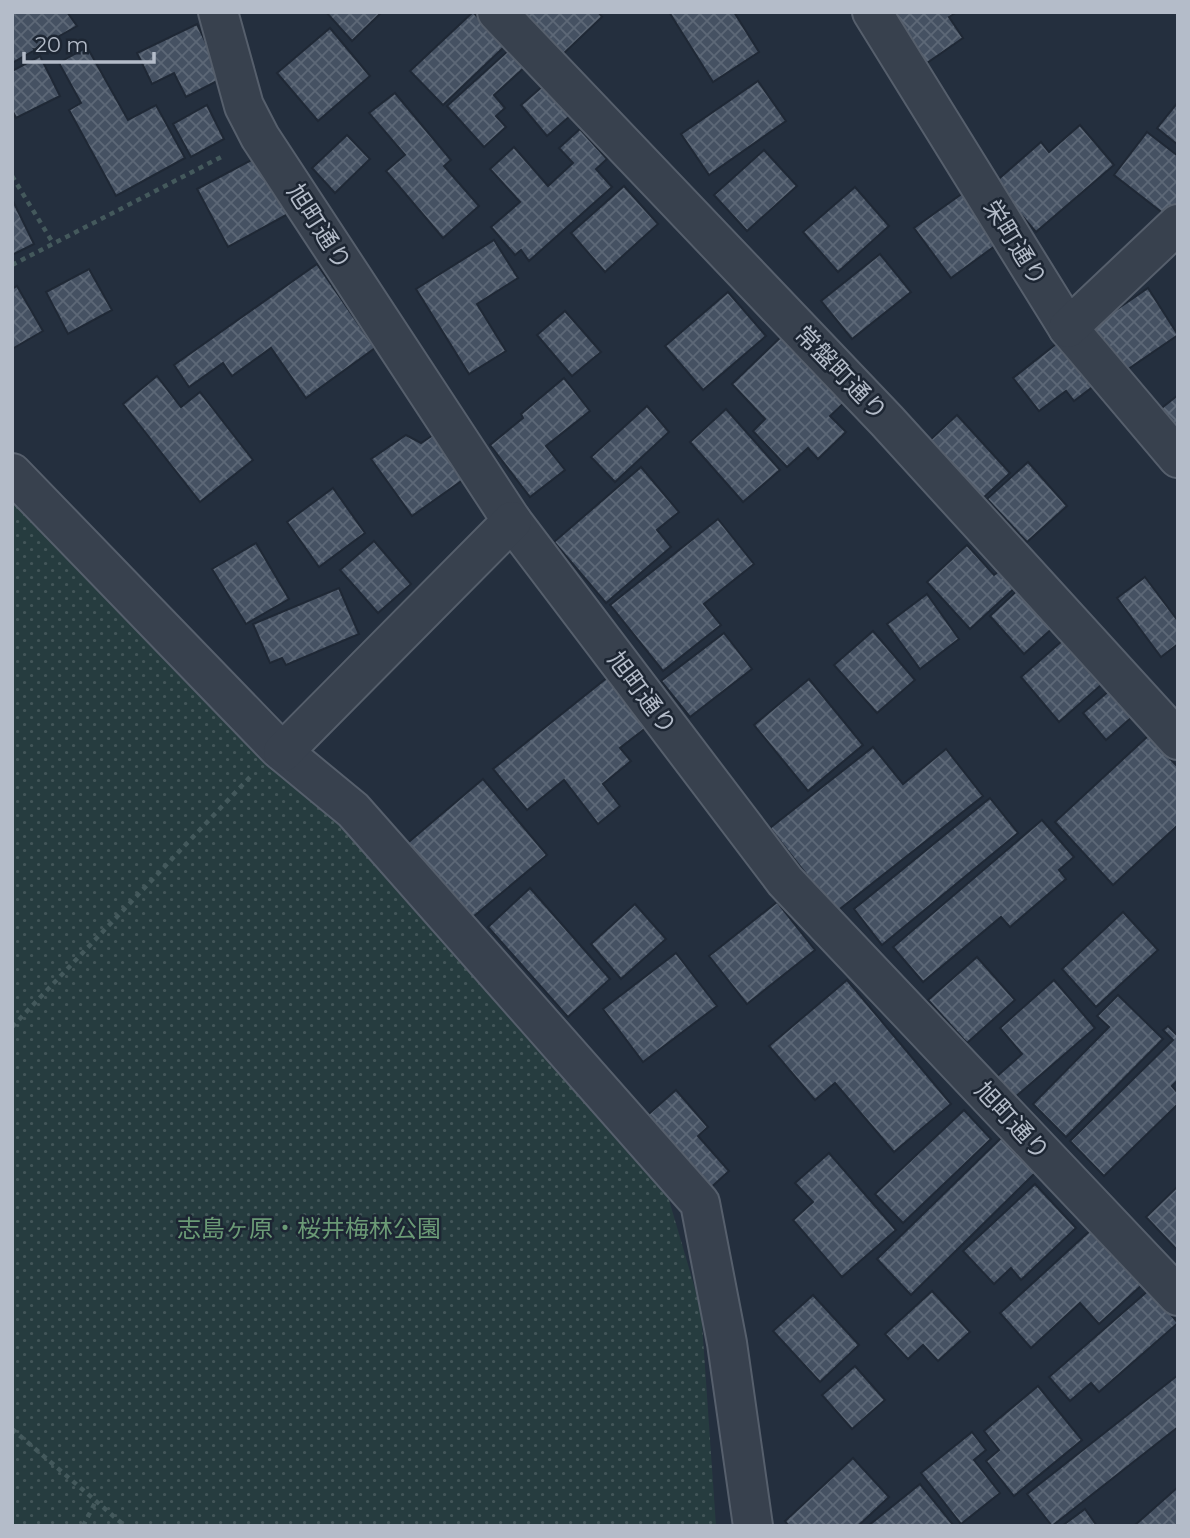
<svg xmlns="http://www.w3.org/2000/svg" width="1190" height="1538" viewBox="0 0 1190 1538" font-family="Montserrat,'Noto Sans JP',sans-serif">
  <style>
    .park { fill: url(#park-dots) }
    .building { fill: url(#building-cross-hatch); stroke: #1f2835; stroke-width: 2 }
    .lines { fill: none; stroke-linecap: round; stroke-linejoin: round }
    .minor-casing { stroke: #565f6c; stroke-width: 42 }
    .path { stroke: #44595c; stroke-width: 4.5; stroke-dasharray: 5 5; stroke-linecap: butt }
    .minor { stroke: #38414e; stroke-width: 38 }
    .labels { text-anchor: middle; stroke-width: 5; stroke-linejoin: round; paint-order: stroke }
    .street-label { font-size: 24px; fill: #b4bcc9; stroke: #1d2633 }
    .park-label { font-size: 24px; fill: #6b9a76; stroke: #1d2633 }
  </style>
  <defs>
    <pattern id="park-dots" width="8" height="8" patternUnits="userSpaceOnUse" patternTransform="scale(1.75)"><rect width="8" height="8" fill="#263c3f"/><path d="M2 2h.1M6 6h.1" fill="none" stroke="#435659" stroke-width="1.8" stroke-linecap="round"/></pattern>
    <pattern id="building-cross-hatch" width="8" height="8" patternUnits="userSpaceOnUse" patternTransform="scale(1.75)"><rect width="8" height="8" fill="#455162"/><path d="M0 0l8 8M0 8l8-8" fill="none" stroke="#5d6877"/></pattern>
  </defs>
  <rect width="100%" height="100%" fill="#242f3e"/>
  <polygon class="park" points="12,501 353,835 662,1176 701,1309 716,1526 12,1526"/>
  <g class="building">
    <polygon points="14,12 67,12 77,26 12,63 12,13"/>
    <polygon points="326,12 382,12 352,41"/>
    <polygon points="473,12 505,46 443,105 410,71"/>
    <polygon points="521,12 598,12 602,17 561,56"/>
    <polygon points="669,12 734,12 759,52 713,82"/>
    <polygon points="889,12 957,12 949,17 963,38 924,65"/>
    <polygon points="197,24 223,78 186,97 174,73 152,84 137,53"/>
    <polygon points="330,28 370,76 318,121 277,73"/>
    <polygon points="87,47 128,120 156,105 185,158 116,196 69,110 81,103 59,63"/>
    <polygon points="510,49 525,67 494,95 505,108 496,116 506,127 484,147 447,106"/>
    <polygon points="40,56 60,96 16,118 12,110 12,71"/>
    <polygon points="758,81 786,121 709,175 681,134"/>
    <polygon points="544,85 570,116 547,136 521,105"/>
    <polygon points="395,93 451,160 444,166 479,206 443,238 386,171 405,155 369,113"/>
    <polygon points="1178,102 1178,145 1157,128"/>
    <polygon points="207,105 224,139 191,157 173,124"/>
    <polygon points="1080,125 1114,165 1036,232 994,183 1041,142 1049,152"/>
    <polygon points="580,129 607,159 596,169 612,187 529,261 521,250 515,255 491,227 520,202 490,169 514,147 548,186 573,163 559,148"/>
    <polygon points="1147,132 1178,156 1178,215 1173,221 1114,175"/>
    <polygon points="347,135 370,159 335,193 312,168"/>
    <polygon points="764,150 797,186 747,231 714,195"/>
    <polygon points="257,157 288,214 228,247 197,189"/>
    <polygon points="624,186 658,224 605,272 571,233"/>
    <polygon points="855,187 889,226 838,272 803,232"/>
    <polygon points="963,193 999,243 951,278 914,228"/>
    <polygon points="13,201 34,244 12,255 12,202"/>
    <polygon points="494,240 518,278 477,304 506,351 469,374 416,289"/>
    <polygon points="880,254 911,292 852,339 821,301"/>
    <polygon points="317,264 375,348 306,398 271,348 232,376 223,363 189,387 174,365"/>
    <polygon points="89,269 112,310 68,334 46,292"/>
    <polygon points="17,286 43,331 12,349 12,289"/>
    <polygon points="1148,288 1178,335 1115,378 1084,332"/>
    <polygon points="728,292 766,336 703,390 665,346"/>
    <polygon points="565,311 601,352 572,376 537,335"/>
    <polygon points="785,333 848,399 830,416 846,432 818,459 808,448 787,467 753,431 765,419 732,384"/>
    <polygon points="1065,337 1099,382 1074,401 1066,391 1039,411 1013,378"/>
    <polygon points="157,376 181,407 200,392 253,460 200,502 123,404"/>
    <polygon points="564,378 590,411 546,446 565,470 530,497 490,445 523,418 521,414"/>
    <polygon points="1178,395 1178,436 1158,411"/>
    <polygon points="647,406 669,432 615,482 591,457"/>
    <polygon points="726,409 780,470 743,502 690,442"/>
    <polygon points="957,415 1010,473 981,500 929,441"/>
    <polygon points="436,433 467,477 412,516 371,459 406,435 421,443"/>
    <polygon points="1028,462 1067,506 1027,542 987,499"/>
    <polygon points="641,467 679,512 657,530 671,547 606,603 554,542"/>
    <polygon points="333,488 365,533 319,567 287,522"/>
    <polygon points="718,519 754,564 704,604 721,625 663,671 610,605"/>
    <polygon points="374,541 411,584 378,613 340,570"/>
    <polygon points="256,543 289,599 246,624 212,569"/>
    <polygon points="967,545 994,575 1003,568 1018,585 970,629 927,582"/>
    <polygon points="1145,577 1178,621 1178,644 1161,657 1117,598"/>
    <polygon points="1022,586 1057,624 1024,654 990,616"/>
    <polygon points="339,588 359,634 286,665 282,658 270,663 253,624"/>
    <polygon points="927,594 959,639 920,669 887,624"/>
    <polygon points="873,631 915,680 877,713 834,665"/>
    <polygon points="724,633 752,669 690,717 661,681"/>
    <polygon points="1062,641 1101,685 1059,722 1021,677"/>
    <polygon points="608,677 647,727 620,748 631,761 603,784 620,806 598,824 564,780 527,810 493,769"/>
    <polygon points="809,679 863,745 808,791 754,725"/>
    <polygon points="1110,690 1133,716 1106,740 1083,713"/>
    <polygon points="1148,736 1178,767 1178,825 1113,885 1055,822"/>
    <polygon points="873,747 903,784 946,749 983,796 836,912 770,828"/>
    <polygon points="483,779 547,855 467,922 404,846"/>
    <polygon points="990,798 1018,833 882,945 854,909"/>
    <polygon points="1042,820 1074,857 1059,870 1066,879 1010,927 1001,917 923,982 893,947"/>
    <polygon points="530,888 610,979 568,1017 488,927"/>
    <polygon points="777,902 815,950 747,1004 709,956"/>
    <polygon points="635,904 666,939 621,979 591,944"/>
    <polygon points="1123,912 1158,950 1096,1007 1062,969"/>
    <polygon points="676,953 717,1006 643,1062 603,1009"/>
    <polygon points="977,957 1015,1000 967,1043 928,1000"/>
    <polygon points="847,980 951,1104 894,1152 835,1083 815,1100 769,1046"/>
    <polygon points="1054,980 1095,1028 1013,1099 995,1078 1022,1054 1000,1028"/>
    <polygon points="1118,995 1163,1039 1066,1137 1033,1104 1109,1027 1097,1016"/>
    <polygon points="1168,1026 1178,1036 1178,1080 1172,1086 1178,1093 1178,1104 1104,1176 1070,1141 1173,1040 1163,1030"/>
    <polygon points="676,1090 708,1127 698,1136 729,1171 706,1192 643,1119"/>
    <polygon points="964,1110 991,1139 903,1223 875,1194"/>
    <polygon points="1001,1138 1035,1173 911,1295 877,1259"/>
    <polygon points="829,1153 896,1230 842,1277 793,1220 813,1202 795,1183"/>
    <polygon points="1035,1184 1076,1228 1021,1280 1011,1268 994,1284 963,1251"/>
    <polygon points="1178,1186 1178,1251 1146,1217"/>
    <polygon points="1093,1228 1144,1283 1099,1324 1080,1303 1031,1348 1000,1313"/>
    <polygon points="1150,1289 1178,1323 1099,1392 1091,1383 1070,1401 1049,1377"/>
    <polygon points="932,1291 970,1332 938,1361 923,1345 908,1359 885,1334"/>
    <polygon points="813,1295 859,1345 820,1382 773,1331"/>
    <polygon points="855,1366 885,1400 852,1429 822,1395"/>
    <polygon points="1178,1375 1178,1427 1052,1526 1027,1494"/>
    <polygon points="1038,1386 1082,1440 1014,1496 986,1461 999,1450 984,1431"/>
    <polygon points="972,1432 986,1450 974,1460 1000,1493 961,1524 921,1473"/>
    <polygon points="853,1458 889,1497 858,1526 789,1526 785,1521"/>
    <polygon points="920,1484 954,1526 868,1526"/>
    <polygon points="1178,1487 1178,1526 1134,1526"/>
    <polygon points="1085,1509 1097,1526 1062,1526"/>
  </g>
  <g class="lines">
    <defs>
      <g id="minor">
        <polyline points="218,12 244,106 260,137 512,521 785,881 1178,1296"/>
        <polyline points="497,12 887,421 1178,740"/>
        <polyline points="872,12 1068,328 1178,458"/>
        <polyline points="1068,328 1178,224"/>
        <polyline points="12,473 278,748 353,810 700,1203 727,1343 753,1526"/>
        <polyline points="283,752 512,521"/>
      </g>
    </defs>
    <use href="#minor" class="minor-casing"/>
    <g class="path">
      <polyline points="12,176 53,243"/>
      <polyline points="12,265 225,155"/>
      <polyline points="12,1027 251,776"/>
      <polyline points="12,1429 125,1526"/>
      <polyline points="83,1526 96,1501"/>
    </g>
    <use href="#minor" class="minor"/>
  </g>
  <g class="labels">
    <g class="street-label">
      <text transform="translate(319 227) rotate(57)" y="8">旭町通り</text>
      <text transform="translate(1015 243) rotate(58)" y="8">栄町通り</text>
      <text transform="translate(841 373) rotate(46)" y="8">常盤町通り</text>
      <text transform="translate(642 693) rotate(53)" y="8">旭町通り</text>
      <text transform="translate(1012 1121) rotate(47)" y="8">旭町通り</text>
    </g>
    <g class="park-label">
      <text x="309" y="1237">志島ヶ原・桜井梅林公園</text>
    </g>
  </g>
  <rect width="1190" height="1538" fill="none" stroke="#b4bcc9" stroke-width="28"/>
  <path d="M24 52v10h130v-10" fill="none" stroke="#b4bcc9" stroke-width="3.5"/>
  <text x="35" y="52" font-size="21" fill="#b4bcc9" stroke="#1d2633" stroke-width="5" paint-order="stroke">20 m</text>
</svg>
